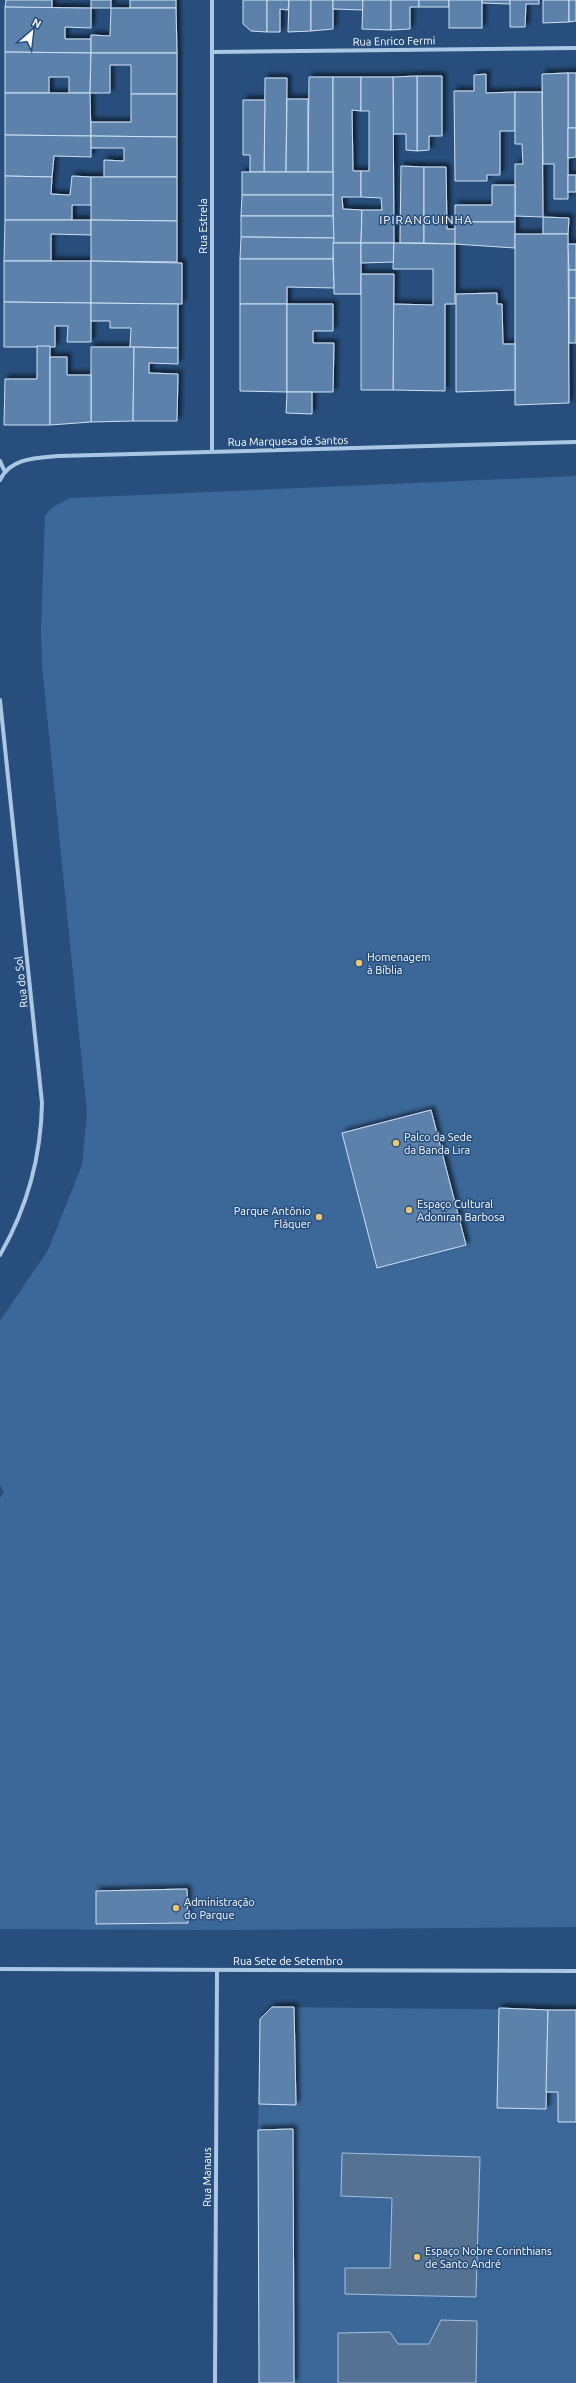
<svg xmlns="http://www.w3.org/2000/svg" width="576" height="2383" viewBox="0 0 576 2383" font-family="Ubuntu,sans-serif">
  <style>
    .green { fill: #3b6899 }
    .water { fill: #567293; stroke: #a1c2e4 }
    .building { fill: #5c81ab; stroke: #cfe0f3; filter: url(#shadow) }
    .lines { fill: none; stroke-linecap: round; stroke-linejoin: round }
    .street { stroke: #acc7e4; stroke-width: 4 }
    .poi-dot { fill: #ecc673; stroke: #274e7c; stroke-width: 1.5 }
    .labels { text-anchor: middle; stroke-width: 3; stroke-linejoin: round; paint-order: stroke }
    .street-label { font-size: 11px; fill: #fff; stroke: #274e7c }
    .poi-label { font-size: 11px; fill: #fff; stroke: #274e7c; text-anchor: start }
    .neighbourhood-label { font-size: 12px; letter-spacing: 1px; fill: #fff; stroke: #274e7c }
  </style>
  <defs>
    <filter id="shadow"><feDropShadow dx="3.5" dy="-3.5" stdDeviation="2" flood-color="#0009"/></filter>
  </defs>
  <rect width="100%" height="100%" fill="#274e7c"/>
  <g class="green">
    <polygon points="576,476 576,1927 217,1930 0,1929 0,1498 4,1492 0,1485 0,1321 48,1250 82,1165 87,1113 42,665 41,630 45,515 53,507 70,498"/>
    <polygon points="272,2007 548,2010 546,2092 558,2092 558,2122 576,2122 576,2383 259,2383 258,2130 260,2019"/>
  </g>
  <g class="water">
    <polygon points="342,2153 480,2157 476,2297 345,2294 345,2268 390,2268 392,2198 341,2196"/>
    <polygon points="441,2320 477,2321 476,2383 338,2383 338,2333 390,2332 398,2344 429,2344"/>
  </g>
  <g class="building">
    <polygon points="6,0 52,0 52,8 5,7"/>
    <rect x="91" y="0" width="20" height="8"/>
    <rect x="130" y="0" width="46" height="8"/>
    <polygon points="243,0 267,0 267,32 251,31 243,24"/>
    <polygon points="267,0 289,0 288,10 280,9 280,32 267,32"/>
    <polygon points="289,0 311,0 311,31 288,32"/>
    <polygon points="311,0 333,0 333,29 311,31"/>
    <polygon points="333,0 363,0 363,10 333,9"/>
    <polygon points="363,0 391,0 391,30 362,29"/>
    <polygon points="391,0 419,0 419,7 410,7 410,29 391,30"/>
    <rect x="419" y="0" width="30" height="7"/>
    <rect x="449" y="0" width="33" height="28"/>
    <polygon points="482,0 510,0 510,4 482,3"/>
    <polygon points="510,0 539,0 539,4 526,4 525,27 510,27"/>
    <polygon points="543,0 569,0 569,22 543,23"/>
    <polygon points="569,0 576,0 576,21 569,22"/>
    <polygon points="5,7 91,8 91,28 65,27 65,39 91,39 91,53 5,52"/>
    <polygon points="111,8 176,8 177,53 91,53 91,35 110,36"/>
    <polygon points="5,52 91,53 90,93 69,93 69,77 49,77 49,93 5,93"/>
    <polygon points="91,53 177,53 177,94 131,94 131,65 110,65 110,93 90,93"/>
    <rect x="568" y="73" width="8" height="55"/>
    <polygon points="568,73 568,199 554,199 554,164 543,164 542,74"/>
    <polygon points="486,74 486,93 515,92 515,131 500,131 500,175 487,175 487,181 455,181 454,91 474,91 474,75"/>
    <polygon points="417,76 442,76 442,136 429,136 429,150 417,151"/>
    <polygon points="417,76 417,151 406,150 406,134 393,134 393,77"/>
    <polygon points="309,77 333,77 333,172 308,172"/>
    <polygon points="333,77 361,77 361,111 352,110 353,171 361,171 361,197 342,197 343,209 362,210 361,243 333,243"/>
    <polygon points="361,77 393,77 394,243 361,243 362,210 382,210 381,198 361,197 361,171 369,171 369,111 361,111"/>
    <polygon points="265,78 287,78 286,172 264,172"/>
    <polygon points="515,92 542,92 543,217 515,216 515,164 523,164 522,144 515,144"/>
    <polygon points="5,93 90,93 91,136 5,135"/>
    <polygon points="131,94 177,94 177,137 91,136 91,122 131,122"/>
    <polygon points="287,99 308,99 308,172 286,172"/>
    <polygon points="243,100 265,100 264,172 250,172 250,155 243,155"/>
    <polygon points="568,128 576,128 576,157 568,158"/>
    <polygon points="5,135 91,136 91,157 54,156 52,177 5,176"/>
    <polygon points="91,136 177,137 177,177 104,177 104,160 124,161 124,148 91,148"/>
    <polygon points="401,166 424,167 424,243 400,243"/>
    <polygon points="424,167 446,167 447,229 456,229 455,244 424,243"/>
    <rect x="242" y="172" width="91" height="23"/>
    <rect x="568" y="175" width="8" height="17"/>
    <polygon points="5,176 52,177 51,194 70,195 72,176 91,177 91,205 72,205 72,220 5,220"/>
    <polygon points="91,177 177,177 177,221 91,220"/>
    <polygon points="492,185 515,185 515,222 455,222 455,205 492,205"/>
    <polygon points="242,195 333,195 333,216 241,216"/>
    <polygon points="241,216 333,216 334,238 241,237"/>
    <polygon points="543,217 569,218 568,234 543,234"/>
    <polygon points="5,220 91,220 91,235 51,234 51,261 4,261"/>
    <polygon points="91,220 177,221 177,262 91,261"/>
    <polygon points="455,222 515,222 515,248 455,244"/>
    <polygon points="515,234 568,234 569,403 515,405"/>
    <polygon points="241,237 334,238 333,259 240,259"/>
    <polygon points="333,243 361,243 361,294 334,294"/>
    <polygon points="361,243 394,243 394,262 361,263"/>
    <polygon points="394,243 455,244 455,304 445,304 445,391 393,390 393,304 433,305 433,269 393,269"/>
    <polygon points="568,244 576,244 576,270 569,270"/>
    <polygon points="240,259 333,259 334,288 287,287 287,304 240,304"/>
    <polygon points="4,261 91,261 91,303 4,302"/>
    <polygon points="91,261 182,263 182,304 91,303"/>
    <rect x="569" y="270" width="7" height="28"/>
    <polygon points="361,274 394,274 393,390 361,390"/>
    <polygon points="497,293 497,304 502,304 503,344 515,344 515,390 456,392 456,294"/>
    <rect x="569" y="298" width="7" height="45"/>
    <polygon points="4,302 91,303 91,342 67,342 68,326 55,326 55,347 4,347"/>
    <polygon points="91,303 178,304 178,348 130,347 131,328 110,328 110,321 91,321"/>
    <polygon points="240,304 287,304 287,392 240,391"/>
    <polygon points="287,304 333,304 333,331 313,331 313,343 334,343 333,392 287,392"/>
    <polygon points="37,346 50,346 50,425 4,425 5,379 37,379"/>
    <polygon points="91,347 134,347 133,421 91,422"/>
    <polygon points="134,347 178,348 178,364 149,363 149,373 178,374 177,421 133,421"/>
    <polygon points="50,357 67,357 67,375 91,375 91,422 50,425"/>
    <polygon points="287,392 312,392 312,414 286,413"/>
    <polygon points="431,1110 466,1245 377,1268 342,1133"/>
    <polygon points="187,1889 188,1923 96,1924 96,1891"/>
    <polygon points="272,2007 294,2007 296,2105 259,2104 260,2019"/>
    <polygon points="499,2008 548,2010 546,2109 497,2108"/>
    <polygon points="548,2010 576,2010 576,2122 558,2122 558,2092 546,2092"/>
    <polygon points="293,2129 294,2383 259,2383 258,2130"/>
  </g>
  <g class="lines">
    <g class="street">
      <polyline points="213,52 576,48"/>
      <polyline points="212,451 212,0"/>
      <polyline points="0,461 4,470"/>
      <path d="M0 480C10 458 36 458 58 456L576 442"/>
      <path d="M0 700 42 1103C41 1157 27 1208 0 1255"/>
      <polyline points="0,1969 576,1971"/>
      <polyline points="215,2383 217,1970"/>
    </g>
  </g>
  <g class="poi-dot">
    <circle cx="359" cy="963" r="4"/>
    <circle cx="396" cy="1143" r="4"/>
    <circle cx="409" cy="1210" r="4"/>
    <circle cx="319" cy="1217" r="4"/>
    <circle cx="176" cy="1908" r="4"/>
    <circle cx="417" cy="2257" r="4"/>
  </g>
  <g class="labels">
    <g class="street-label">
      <text transform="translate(394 41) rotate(-1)" y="4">Rua Enrico Fermi</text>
      <text transform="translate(203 226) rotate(-90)" y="4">Rua Estrela</text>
      <text transform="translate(288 441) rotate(-1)" y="4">Rua Marquesa de Santos</text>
      <text transform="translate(21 982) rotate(-96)" y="4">Rua do Sol</text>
      <text x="288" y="1965">Rua Sete de Setembro</text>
      <text transform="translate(207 2177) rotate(-90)" y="4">Rua Manaus</text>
    </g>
    <g class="poi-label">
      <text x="367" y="961">Homenagem<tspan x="367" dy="13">à Bíblia</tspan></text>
      <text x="404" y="1141">Palco da Sede<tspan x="404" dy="13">da Banda Lira</tspan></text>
      <text x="417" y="1208">Espaço Cultural<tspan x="417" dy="13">Adoniran Barbosa</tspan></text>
      <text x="311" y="1215" text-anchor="end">Parque Antônio<tspan x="311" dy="13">Fláquer</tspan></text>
      <text x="184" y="1906">Administração<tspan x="184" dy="13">do Parque</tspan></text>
      <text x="425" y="2255">Espaço Nobre Corinthians<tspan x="425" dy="13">de Santo André</tspan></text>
    </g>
    <g class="neighbourhood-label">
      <text x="426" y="224">IPIRANGUINHA</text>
    </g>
  </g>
  <g transform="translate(32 32) rotate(28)" stroke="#274e7c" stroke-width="3" paint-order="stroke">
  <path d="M0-3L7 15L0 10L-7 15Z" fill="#ffffff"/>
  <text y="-6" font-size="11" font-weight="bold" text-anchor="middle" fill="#ffffff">N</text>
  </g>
</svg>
